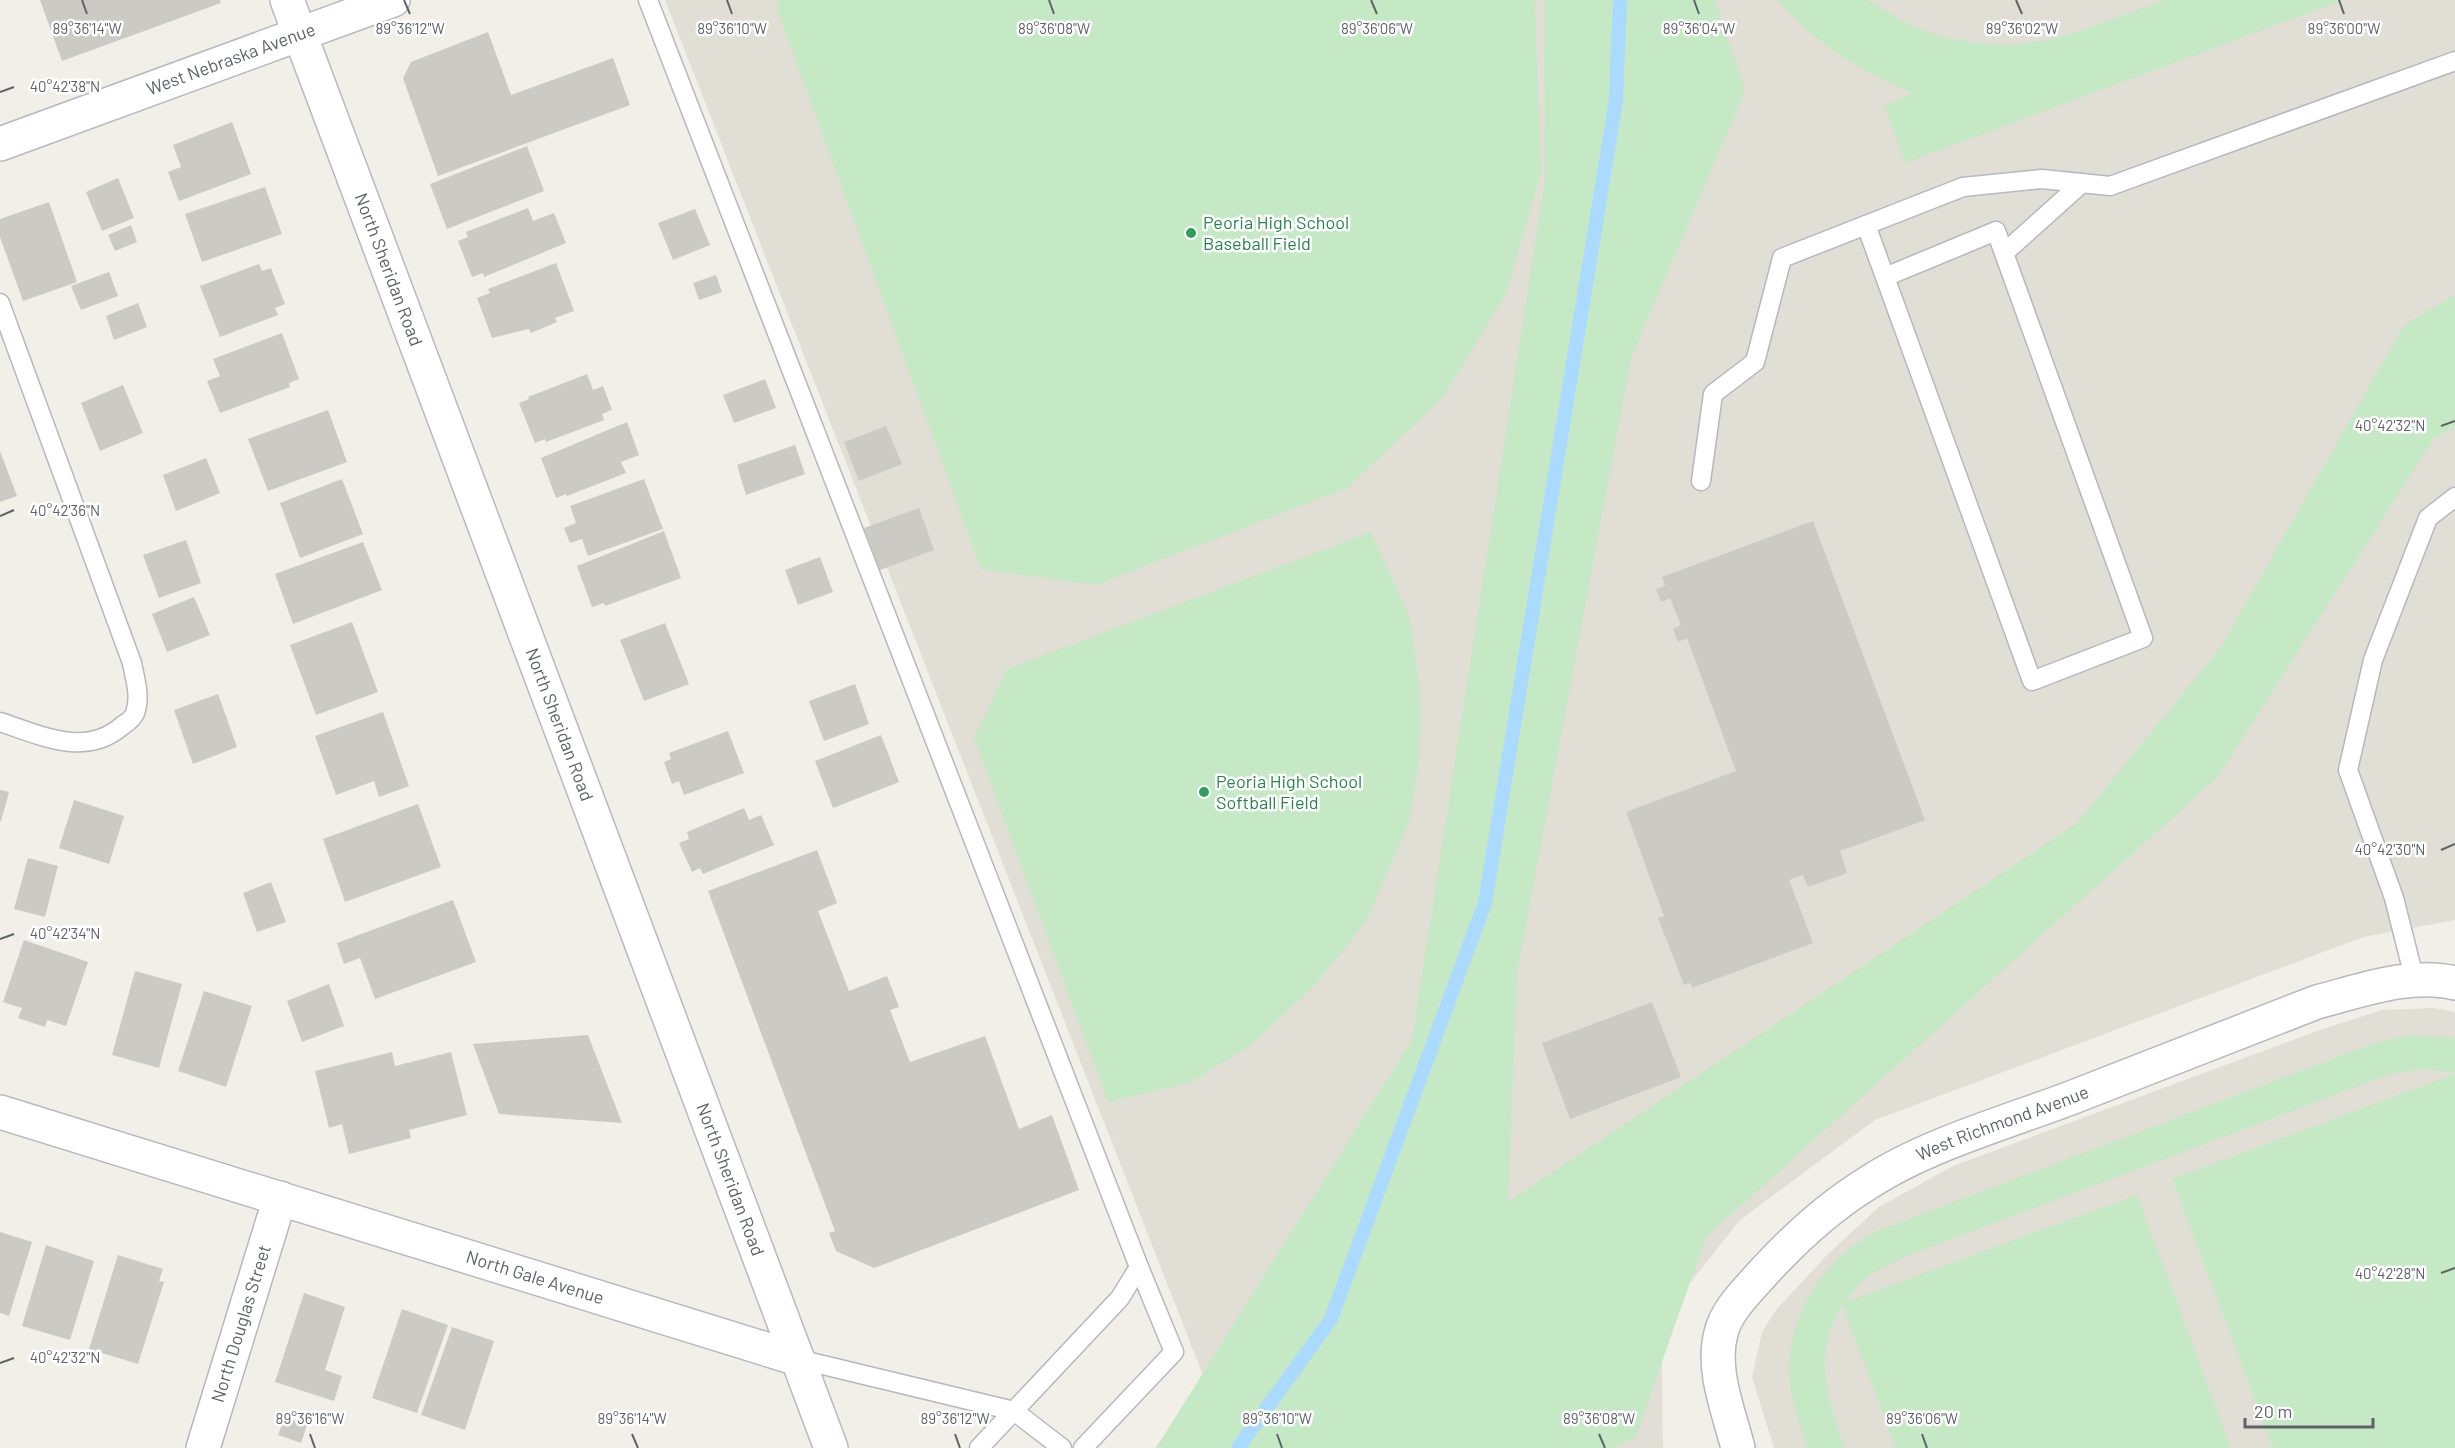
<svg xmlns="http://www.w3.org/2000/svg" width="2455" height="1448" viewBox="0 0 2455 1448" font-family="Barlow,sans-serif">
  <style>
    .education { fill: #e1ded6 }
    .green { fill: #c5e8c5 }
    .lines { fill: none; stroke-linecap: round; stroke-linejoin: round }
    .stream { stroke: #aadaff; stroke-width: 14 }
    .building { fill: #cccac5 }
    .lane-casing { stroke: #b5b8bc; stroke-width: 21 }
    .street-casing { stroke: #b5b8bc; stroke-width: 36 }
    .secondary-casing { stroke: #b6babf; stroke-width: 36 }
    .lane { stroke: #fff; stroke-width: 18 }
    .street { stroke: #fff; stroke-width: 33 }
    .secondary { stroke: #fff; stroke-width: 33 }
    .ticks { fill: none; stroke: #5f6368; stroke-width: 2 }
    .leisure-dot { fill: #2e9e5b; stroke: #fff; stroke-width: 2 }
    .labels { text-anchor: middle; stroke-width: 5; stroke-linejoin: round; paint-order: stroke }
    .street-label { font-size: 18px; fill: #5f6368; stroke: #fff }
    .leisure-label { font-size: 18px; fill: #27864d; stroke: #fff; text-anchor: start }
    .ticks-label { font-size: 15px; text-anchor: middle; fill: #5f6368; stroke: #fff; stroke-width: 5; stroke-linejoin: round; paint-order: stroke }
  </style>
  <rect width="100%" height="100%" fill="#f1efe8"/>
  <g class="education">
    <polygon points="665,0 2455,0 2455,920 2363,937 1875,1120 1740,1220 1661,1319 1663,1448 1155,1448 1208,1388"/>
    <polygon points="2434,1008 2455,1012 2455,1448 1774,1448 1752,1377 1762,1332 1776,1310 1827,1255 1879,1207 1953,1166 2320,1030 2382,1010"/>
  </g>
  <g class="green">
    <polygon points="779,0 1535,0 1541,172 1506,294 1443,397 1347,488 1096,585 981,569 776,7"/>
    <polygon points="1544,0 1715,0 1745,91 1631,358 1517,973 1508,1202 2076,824 2221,647 2404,325 2455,295 2455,427 2434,438 2218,777 1706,1237 1635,1438 1612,1448 1156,1448 1412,1040 1545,179"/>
    <path d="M1777 0H1868L1906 23 1940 36 1975 43 2012 45 2048 40 2083 30 2165 0H2343L1905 163 1884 105 1913 93C1857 70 1818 45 1777 0Z"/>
    <polygon points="1371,532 1410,618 1420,690 1419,761 1409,822 1366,922 1314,986 1251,1045 1189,1083 1108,1102 974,738 1007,669"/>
    <path d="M2415 1035 2455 1038V1073L2425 1069 2390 1074 1904 1257 1868 1276 1843 1303 2137 1195 2231 1448H1896L1842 1305C1812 1353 1827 1399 1845 1448H1808C1801 1428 1793 1408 1790 1386 1783 1319 1822 1257 1882 1229L2367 1046 2390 1039Z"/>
    <polygon points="2455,1074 2455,1448 2273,1448 2172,1179"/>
  </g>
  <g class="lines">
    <polyline class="stream" points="1238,1448 1331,1319 1485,903 1616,100 1620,0"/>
  </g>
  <g class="building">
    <polygon points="40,0 220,0 221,3 62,61"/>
    <polygon points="488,32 511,95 613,58 630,105 438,176 403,78 411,62"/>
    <polygon points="232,122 251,174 179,201 168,172 181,167 173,145"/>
    <polygon points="527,146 544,191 447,229 430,184"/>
    <polygon points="118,178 134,218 102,231 86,192"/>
    <polygon points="265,187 282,234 202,262 185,214"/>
    <polygon points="49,202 77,282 23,301 0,237 0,219"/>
    <polygon points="528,208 533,221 554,213 566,243 484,277 483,273 472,277 458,241 468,237 466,232"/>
    <polygon points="695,209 710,245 673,260 658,223"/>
    <polygon points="131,225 137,242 115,251 108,235"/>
    <polygon points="556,263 574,311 555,318 557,322 531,333 529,329 492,338 477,298 490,293 488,289"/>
    <polygon points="259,264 262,271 271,268 285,304 275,308 278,315 220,337 200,286"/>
    <polygon points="109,272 118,296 81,310 71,286"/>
    <polygon points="716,275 722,292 699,300 693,283"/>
    <polygon points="138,303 147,327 114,340 106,316"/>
    <polygon points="282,333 299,379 289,383 290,387 220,413 207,381 220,376 213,359"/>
    <polygon points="587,374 593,390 603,386 612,410 602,414 604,420 546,442 545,439 535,443 519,403 529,399 528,397"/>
    <polygon points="765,379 776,408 734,423 723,395"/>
    <polygon points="123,385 143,433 100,451 81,403"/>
    <polygon points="328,410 347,462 268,491 248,439"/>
    <polygon points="627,422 639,455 621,462 626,473 567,496 566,494 556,498 541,458"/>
    <polygon points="886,426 902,464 859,481 844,442"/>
    <polygon points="795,445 805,474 746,495 737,465"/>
    <polygon points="0,451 17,496 0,502"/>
    <polygon points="206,458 220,493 176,511 163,475"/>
    <polygon points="342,479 363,534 300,558 280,503"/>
    <polygon points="644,479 663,529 588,556 582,539 570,543 564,528 576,523 570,506"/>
    <polygon points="919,508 934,550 880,570 864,528"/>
    <polygon points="1813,521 1925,820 1840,851 1847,873 1808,887 1803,875 1789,880 1813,943 1692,988 1691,983 1684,985 1658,918 1664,916 1626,812 1736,771 1687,638 1678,642 1673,629 1681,625 1670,598 1661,602 1656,589 1665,586 1662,577"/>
    <polygon points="664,531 681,578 605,606 604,603 592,607 577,566"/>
    <polygon points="186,540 201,583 159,598 143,555"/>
    <polygon points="363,542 382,590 293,624 275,574"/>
    <polygon points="820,557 833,592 798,605 785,570"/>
    <polygon points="194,597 210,635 167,652 152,614"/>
    <polygon points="352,622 378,692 316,715 290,645"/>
    <polygon points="665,623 689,684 644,701 620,640"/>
    <polygon points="855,684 869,724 824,741 809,701"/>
    <polygon points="218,694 237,747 193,764 174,710"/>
    <polygon points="383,712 409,786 379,797 374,781 336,795 315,736"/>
    <polygon points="728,731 744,773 684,795 679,781 672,784 664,762 671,759 669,753"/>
    <polygon points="881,735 899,782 833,808 815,761"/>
    <polygon points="0,790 9,792 1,821 0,821"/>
    <polygon points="74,800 124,816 109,864 59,848"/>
    <polygon points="418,804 441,867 345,902 323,839"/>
    <polygon points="744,808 749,820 761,815 774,845 703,874 700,868 692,872 679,843 689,839 687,832"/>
    <polygon points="817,850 837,903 818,911 849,991 887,976 899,1007 890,1010 910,1062 985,1036 1019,1129 1052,1115 1079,1190 874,1268 836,1251 829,1233 835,1231 708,891"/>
    <polygon points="28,858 58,866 45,917 14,909"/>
    <polygon points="271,882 286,922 257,932 243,893"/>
    <polygon points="453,900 476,962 375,999 360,958 344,964 337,943"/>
    <polygon points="24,940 88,962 66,1026 47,1020 45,1027 18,1018 22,1008 3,1002"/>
    <polygon points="135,971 182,984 159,1068 112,1055"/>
    <polygon points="329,984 344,1026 302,1042 287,1001"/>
    <polygon points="204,991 252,1006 226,1087 178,1071"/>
    <polygon points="1652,1002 1681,1077 1570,1119 1542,1043"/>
    <polygon points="588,1035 622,1123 499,1114 473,1044"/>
    <polygon points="392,1052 395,1066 451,1052 467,1115 409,1130 411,1138 349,1154 342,1124 329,1128 315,1071"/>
    <polygon points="0,1232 32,1242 9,1316 0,1313"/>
    <polygon points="46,1245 94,1261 70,1340 22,1326"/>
    <polygon points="118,1255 163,1269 159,1281 164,1282 138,1364 89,1349"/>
    <polygon points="304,1293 345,1307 325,1370 342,1376 334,1401 275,1382"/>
    <polygon points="402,1309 448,1325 417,1413 372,1398"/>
    <polygon points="452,1327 494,1341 465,1430 421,1415"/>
    <polygon points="285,1417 307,1425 301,1443 278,1435"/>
  </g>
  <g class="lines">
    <defs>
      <g id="lane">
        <polyline points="648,0 1139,1267 1174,1352 1083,1448"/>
        <polyline points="1866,225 1885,277 2032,681 2143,638 1996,231 1885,277"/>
        <polyline points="2004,253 2082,183"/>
        <path d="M0 303 132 663C135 679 141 697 135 713 133 719 126 723 122 726 85 758 40 735 0 722"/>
        <polyline points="1701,481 1713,394 1755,362 1782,258 1963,187 2042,179 2110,186 2455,61"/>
        <polyline points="2415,981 2394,898 2348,770 2373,660 2428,518 2455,497"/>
        <polyline points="798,1359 1014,1411 1062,1448"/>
        <polyline points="979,1448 1120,1298 1139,1267"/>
      </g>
      <g id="street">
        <path id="s1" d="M203 1448 280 1198"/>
        <path id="s2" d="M1738 1448C1729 1412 1711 1370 1721 1333 1726 1311 1747 1291 1762 1274 1794 1239 1827 1208 1868 1183 1924 1146 2004 1123 2068 1099 2151 1066 2234 1034 2317 1002 2360 991 2410 972 2455 983"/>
      </g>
      <g id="secondary">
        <path id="s3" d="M287 0 831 1448"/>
        <path id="s4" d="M0 144 393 0"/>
        <path id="s5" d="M0 1112 798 1359"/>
      </g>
    </defs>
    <use href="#lane" class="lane-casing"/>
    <use href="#street" class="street-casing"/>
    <use href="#secondary" class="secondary-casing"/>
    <use href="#lane" class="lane"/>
    <use href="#street" class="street"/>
    <use href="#secondary" class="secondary"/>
  </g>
  <path class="ticks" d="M82 0 87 14M404 0 410 14M727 0 732 14M1049 0 1054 14M1371 0 1377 14M1694 0 1699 14M2016 0 2022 14M2339 0 2344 14M0 92 14 87M2441 426 2455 421M0 516 14 510M2441 850 2455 844M0 939 14 934M2441 1273 2455 1268M0 1363 14 1358M310 1434 315 1448M632 1434 638 1448M955 1434 960 1448M1277 1434 1282 1448M1599 1434 1605 1448M1922 1434 1927 1448"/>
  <g class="leisure-dot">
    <circle cx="1191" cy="233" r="6"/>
    <circle cx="1204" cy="792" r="6"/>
  </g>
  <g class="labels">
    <g class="street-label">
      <text dy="6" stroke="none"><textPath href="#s4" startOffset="246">West Nebraska Avenue</textPath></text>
      <text dy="6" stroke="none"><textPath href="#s3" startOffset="288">North Sheridan Road</textPath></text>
      <text dy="6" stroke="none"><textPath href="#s3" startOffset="774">North Sheridan Road</textPath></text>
      <text dy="6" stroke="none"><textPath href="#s2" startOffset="478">West Richmond Avenue</textPath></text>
      <text dy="6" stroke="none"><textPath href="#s3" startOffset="1260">North Sheridan Road</textPath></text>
      <text dy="6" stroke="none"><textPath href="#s5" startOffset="560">North Gale Avenue</textPath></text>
      <text dy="6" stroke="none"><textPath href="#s1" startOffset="130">North Douglas Street</textPath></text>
    </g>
    <g class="leisure-label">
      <text x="1203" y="229">Peoria High School<tspan x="1203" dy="21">Baseball Field</tspan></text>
      <text x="1216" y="788">Peoria High School<tspan x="1216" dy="21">Softball Field</tspan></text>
    </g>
  </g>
  <g class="ticks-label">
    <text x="87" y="34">89°36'14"W</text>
    <text x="410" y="34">89°36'12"W</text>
    <text x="732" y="34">89°36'10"W</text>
    <text x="1054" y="34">89°36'08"W</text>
    <text x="1377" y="34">89°36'06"W</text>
    <text x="1699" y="34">89°36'04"W</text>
    <text x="2022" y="34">89°36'02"W</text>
    <text x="2344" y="34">89°36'00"W</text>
    <text x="65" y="92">40°42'38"N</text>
    <text x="2390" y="431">40°42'32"N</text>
    <text x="65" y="516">40°42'36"N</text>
    <text x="2390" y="855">40°42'30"N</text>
    <text x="65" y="939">40°42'34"N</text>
    <text x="2390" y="1279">40°42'28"N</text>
    <text x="65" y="1363">40°42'32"N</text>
    <text x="310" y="1424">89°36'16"W</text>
    <text x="632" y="1424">89°36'14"W</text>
    <text x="955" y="1424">89°36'12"W</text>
    <text x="1277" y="1424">89°36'10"W</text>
    <text x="1599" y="1424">89°36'08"W</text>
    <text x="1922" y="1424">89°36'06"W</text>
  </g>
  <path d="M2245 1418v9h128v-9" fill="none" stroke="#5f6368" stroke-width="3"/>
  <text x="2254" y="1418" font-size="18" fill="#5f6368" stroke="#ffffff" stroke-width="4.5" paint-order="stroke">20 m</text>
</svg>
